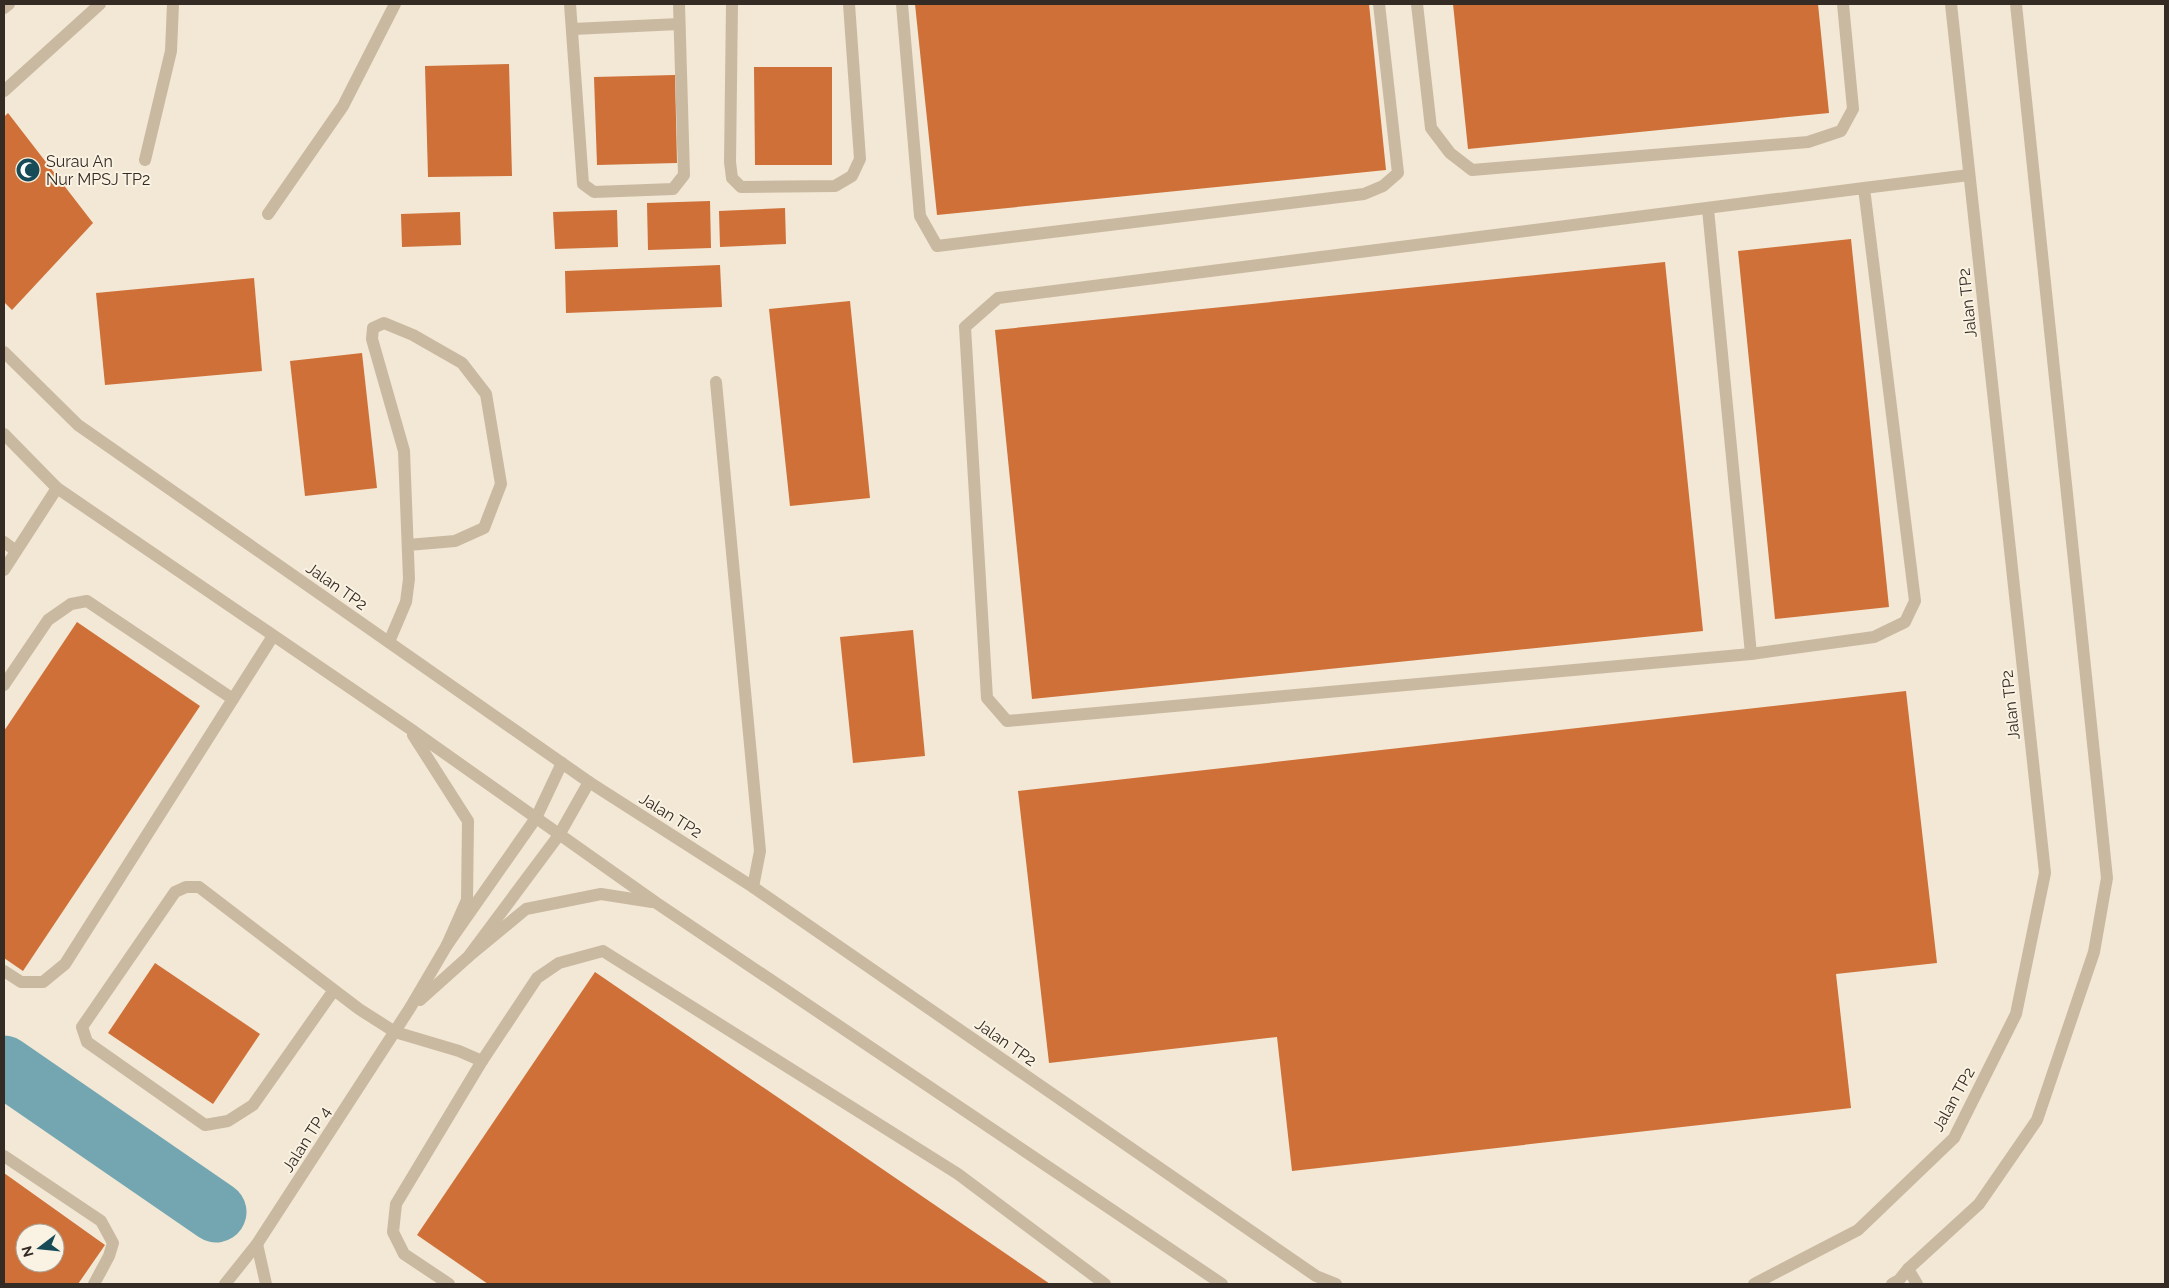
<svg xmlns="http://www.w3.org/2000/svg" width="2169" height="1288" viewBox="0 0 2169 1288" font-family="Raleway,sans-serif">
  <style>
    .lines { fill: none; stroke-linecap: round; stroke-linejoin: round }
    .river { stroke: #73a6b1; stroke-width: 61 }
    .building { fill: #ce7038; fill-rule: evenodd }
    .service { stroke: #cab9a1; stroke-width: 12 }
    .minor { stroke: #cab9a1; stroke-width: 12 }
    .tertiary { stroke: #cab9a1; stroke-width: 12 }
    .labels { text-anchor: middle; stroke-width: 4; stroke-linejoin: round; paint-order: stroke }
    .poi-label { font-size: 16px; fill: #342b24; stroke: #faf2e2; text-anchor: start }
    .street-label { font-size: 16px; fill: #342b24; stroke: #faf2e2 }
  </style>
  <rect width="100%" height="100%" fill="#f2e8d5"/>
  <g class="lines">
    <polyline class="river" points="4,1066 216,1212"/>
  </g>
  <g class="building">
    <polygon points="915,4 1369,4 1386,170 937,215"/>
    <polygon points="1453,4 1818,4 1829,113 1468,149"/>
    <polygon points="509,64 512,176 428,177 425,66"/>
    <polygon points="754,67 832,67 832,165 755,165"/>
    <polygon points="675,75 677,163 597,165 594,77"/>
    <polygon points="8,113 93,223 12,310 4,302 4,117"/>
    <polygon points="710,201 711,248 648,250 647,203"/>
    <polygon points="785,208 786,244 720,247 719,211"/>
    <polygon points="617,210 618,247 555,249 553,212"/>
    <polygon points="460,212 461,245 402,247 401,214"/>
    <polygon points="1851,239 1889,607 1775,619 1738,251"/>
    <polygon points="1665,262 1703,631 1032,699 995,330"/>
    <polygon points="720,265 722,307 566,313 565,271"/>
    <polygon points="254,278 262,371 105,385 96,293"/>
    <polygon points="850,301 870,498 790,506 769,309"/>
    <polygon points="362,353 377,488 305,496 290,361"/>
    <polygon points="77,622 200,706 23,971 4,958 4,731"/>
    <polygon points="913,630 925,756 853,763 840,637"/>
    <polygon points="1906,691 1937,963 1836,974 1851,1108 1292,1171 1277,1037 1049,1063 1018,791"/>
    <polygon points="155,963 260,1034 213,1104 108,1033"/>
    <polygon points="595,972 1050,1284 488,1284 417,1235"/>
    <path d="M4 1173 105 1245 78 1284H4ZM25 1233H55V1263H25Z"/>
  </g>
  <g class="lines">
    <g class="service">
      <polyline points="570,4 583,184 594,192 673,189 684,175 679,4"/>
      <polyline points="732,4 730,162 732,178 741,187 835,186 852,176 860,159 849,4"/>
      <polyline points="902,4 920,216 937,246 1364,194 1383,186 1398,173 1379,4"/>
      <polyline points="1417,4 1431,128 1450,153 1472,170 1808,142 1841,131 1853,109 1843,4"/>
      <polyline points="573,29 679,24"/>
      <polyline points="145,160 171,51 173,4"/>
      <polyline points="1864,188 1915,601 1905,622 1874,637 1751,654 1007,721 987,698 965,327 998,298 1864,188 1969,175"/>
      <polyline points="1708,209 1751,654"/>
      <polyline points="268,214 343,106 395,4"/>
      <polyline points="716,382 760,851 753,887"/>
      <polyline points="4,542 16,551"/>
      <polyline points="4,570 57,488"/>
      <polyline points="389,642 406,602 409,579 404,451 372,339 373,328 384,323 413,335 462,363 486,394 501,484 484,528 455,541 408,545"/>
      <polyline points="4,685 48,620 71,604 87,601 233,699"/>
      <polyline points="4,971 21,982 43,982 65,964 273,636"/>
      <polyline points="334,990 253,1105 228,1121 205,1125 87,1042 82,1027 175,892 186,887 199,887 359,1009 395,1032 459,1051 482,1061 537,978 559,963 603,951 958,1174 1105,1284"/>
      <polyline points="4,1156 101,1221 113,1243 109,1256 94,1284"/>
      <polyline points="1908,1269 1917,1284"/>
      <polyline points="449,1284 404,1254 393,1232 396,1204 482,1061"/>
    </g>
    <g class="minor">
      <polyline points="420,1000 468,957 559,835 589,782"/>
      <polyline points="257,1244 266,1284"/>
      <polyline points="225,1284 257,1244 410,1008 447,945 536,818 562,763"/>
    </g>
    <g class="tertiary">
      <polyline points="4,8 9,4"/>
      <polyline points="4,91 100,4"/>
      <polyline points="4,352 78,425 589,782 753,887 1316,1276 1336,1284"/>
      <polyline points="4,434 57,488 409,728 655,902 1222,1284"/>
      <polyline points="413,735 468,821 467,900 447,945"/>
      <polyline points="468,957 526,909 601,894 652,902"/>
      <polyline points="1754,1284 1858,1230 1954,1138 2016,1014 2045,873 1951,4"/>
      <polyline points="1892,1284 1899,1280 1908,1269 1979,1204 2037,1120 2094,952 2107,878 2016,4"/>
    </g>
  </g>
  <defs>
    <symbol id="mosque-disc" viewBox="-11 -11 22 22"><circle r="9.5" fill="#184b58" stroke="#faf2e2"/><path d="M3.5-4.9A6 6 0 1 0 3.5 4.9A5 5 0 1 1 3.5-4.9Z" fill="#fff"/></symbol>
  </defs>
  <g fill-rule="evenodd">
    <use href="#mosque-disc" x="14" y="156" width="28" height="28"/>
  </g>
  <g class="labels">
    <g class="poi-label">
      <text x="46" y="167">Surau An<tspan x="46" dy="18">Nur MPSJ TP2</tspan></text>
    </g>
    <g class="street-label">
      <text transform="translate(1967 303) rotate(-96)" y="6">Jalan TP2</text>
      <text transform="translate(337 586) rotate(35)" y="6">Jalan TP2</text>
      <text transform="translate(2010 705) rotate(-96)" y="6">Jalan TP2</text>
      <text transform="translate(671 815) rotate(32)" y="6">Jalan TP2</text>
      <text transform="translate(1006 1042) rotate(35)" y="6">Jalan TP2</text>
      <text transform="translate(1953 1099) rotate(-61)" y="6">Jalan TP2</text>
      <text transform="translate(306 1139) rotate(-57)" y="6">Jalan TP 4</text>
    </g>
  </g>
  <rect width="2169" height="1288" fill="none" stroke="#342b24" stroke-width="10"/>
  <g transform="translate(40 1248) rotate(254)"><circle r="24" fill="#faf2e2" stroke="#aba296"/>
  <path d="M0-4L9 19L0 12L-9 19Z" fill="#184b58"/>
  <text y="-8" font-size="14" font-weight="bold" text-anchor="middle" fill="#342b24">N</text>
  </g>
</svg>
